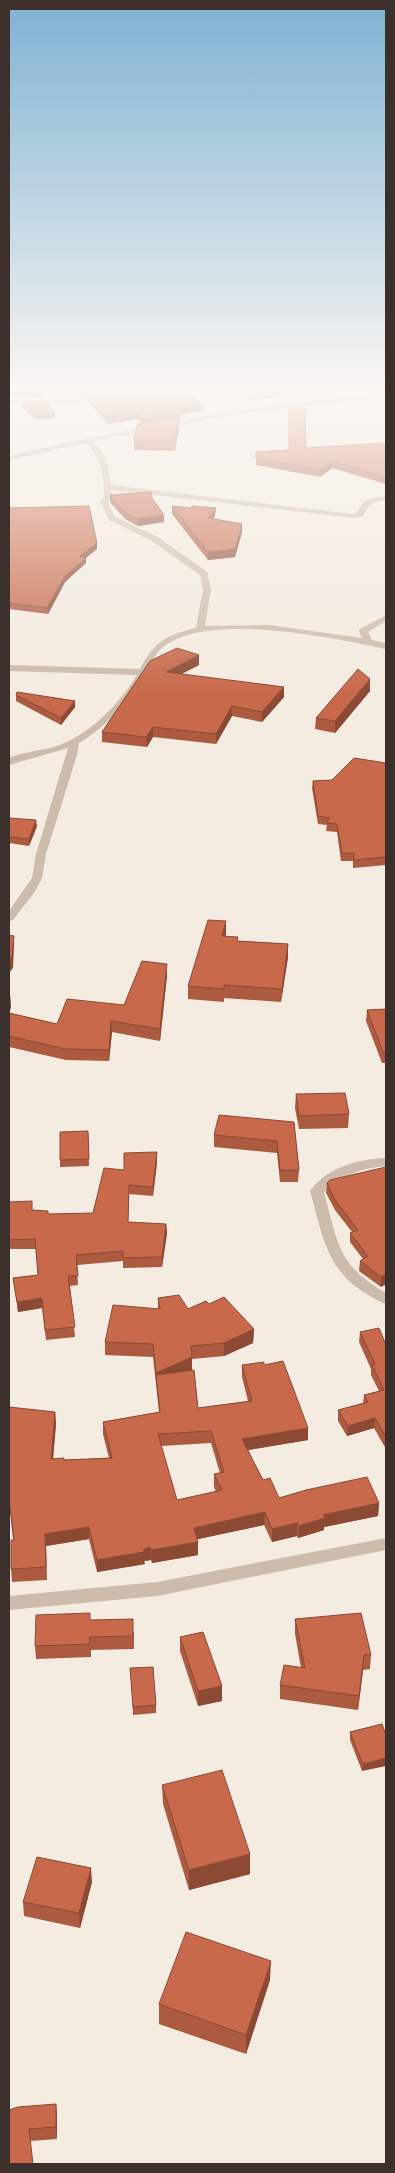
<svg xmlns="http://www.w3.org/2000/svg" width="395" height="2173" viewBox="0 0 395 2173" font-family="Mulish,sans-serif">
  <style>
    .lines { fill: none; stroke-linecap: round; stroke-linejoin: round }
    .minor { fill: #cdbbac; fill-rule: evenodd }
    .wall { fill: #ac5a40; fill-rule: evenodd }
    .shaded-wall { fill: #8c4a34 }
    .building { fill: #c8694b; stroke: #8c4a34; fill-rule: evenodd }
  </style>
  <rect width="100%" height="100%" fill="#f4ebe1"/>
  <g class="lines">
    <g class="minor">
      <path d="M386 393V397L244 413 93 441 106 459 111 485 353 514 357 513C362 499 373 497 386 496V500C373 502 369 504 363 516L354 518 111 490 112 498 108 502 115 517 158 537 207 572 211 589 205 626 270 625 362 638 359 631 360 629 386 615V621L368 632 372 640 386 643V649C332 638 209 611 163 647 153 655 150 669 143 679 127 705 105 727 79 743L77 755 46 854 42 878 34 893 13 920 9 921V911L32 878 36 854 68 748 9 765V758C23 752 39 751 54 747 87 737 120 704 137 675L9 671V665L140 669C154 642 166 635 196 628L203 589 200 575 152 541 109 520 100 501 104 497C104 476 102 459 86 443L9 460V456C133 427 258 404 386 393Z"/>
      <polygon points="9,400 82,400 85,402 82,404 9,404"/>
      <path d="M386 1158V1166C361 1168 343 1175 324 1192 338 1243 337 1265 386 1293V1304C377 1301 370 1296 362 1291 326 1269 321 1229 310 1191 327 1167 359 1159 386 1158Z"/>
      <polygon points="386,1538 386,1550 157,1596 9,1610 9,1596 157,1582"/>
    </g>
  </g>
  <g class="wall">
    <polygon points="84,389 203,411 181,414 180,419 179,419 179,427 175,451 134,450 134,440 139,425 139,419 107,424 84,396"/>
    <polygon points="243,389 282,389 282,394 280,394 280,397 250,400"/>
    <polygon points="12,392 42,393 42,398 12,397"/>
    <polygon points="21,401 55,413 55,418 34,419 21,406"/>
    <polygon points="386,446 386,484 332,468 320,477 256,465 256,452 306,448"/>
    <polygon points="110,495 164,515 164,522 138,526 125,519 110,502"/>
    <polygon points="9,504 10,508 97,543 97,549 86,558 86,563 65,582 48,614 9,609"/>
    <polygon points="172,506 215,516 213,519 242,532 235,557 208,560 172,514"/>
    <polygon points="150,661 199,665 181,674 284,687 284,697 262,722 232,716 216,744 153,737 147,747 102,742 102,732"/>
    <polygon points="370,691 335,733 315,729 316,718"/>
    <polygon points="16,695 75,701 75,707 61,725 16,701"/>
    <polygon points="386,763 386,865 353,868 353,861 341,861 337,832 326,831 327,825 318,824 312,788 313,781 332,780"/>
    <polygon points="9,818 37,826 29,846 9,843"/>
    <polygon points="226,934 225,936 238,941 288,944 288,957 281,1002 224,998 224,1002 188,999 188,986"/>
    <polygon points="167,975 160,1041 112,1032 109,1061 66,1060 9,1047 9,996 10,995 11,1006 9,1013 57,1024 124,1005"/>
    <polygon points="386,1009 386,1063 382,1063 366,1021 367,1010"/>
    <polygon points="296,1094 349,1114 348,1128 299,1129 295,1108"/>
    <polygon points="294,1122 299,1170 298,1182 280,1182 277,1153 214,1147 214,1135"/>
    <polygon points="88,1131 89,1166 60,1167 60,1160"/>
    <polygon points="157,1152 157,1162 153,1196 129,1194 128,1222 166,1224 167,1233 162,1267 123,1268 123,1261 77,1265 78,1285 70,1286 75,1337 46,1340 42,1308 18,1312 13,1278 38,1275 36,1249 9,1249 9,1202 33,1210 49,1214 93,1213 124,1170"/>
    <polygon points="386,1167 386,1284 381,1287 359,1271 360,1261 363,1259 350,1242 350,1233 352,1232 335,1210 326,1193 327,1183"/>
    <path d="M158 1298 188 1309 209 1304 254 1329 253 1343 224 1356 192 1359V1370L198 1408 248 1401 242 1377V1365H264L308 1440 248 1450 263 1480 279 1498 379 1503 378 1516 324 1527V1530L298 1538 297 1536 272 1542 264 1525 197 1539 198 1555 152 1563 151 1560 144 1561 145 1564 97 1572 89 1539 46 1546 47 1580 12 1582 11 1569 13 1540 9 1501V1407L55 1412 56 1424 53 1458 64 1460 109 1458 103 1434V1422L159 1412 153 1357 105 1355V1342L158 1309ZM211 1443 220 1473 214 1474V1487L216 1492 177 1500 161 1446Z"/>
    <polygon points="360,1332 386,1345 386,1449 374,1428 347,1436 338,1421 338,1410 363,1404 364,1395 379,1391 371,1375 371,1369 359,1342"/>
    <polygon points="295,1619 371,1655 370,1669 363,1670 358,1710 280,1699 280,1685 301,1668 295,1634"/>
    <polygon points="91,1620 134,1632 134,1649 91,1650 91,1657 36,1659 35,1646"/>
    <polygon points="180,1637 222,1686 222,1701 198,1706 180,1651"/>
    <polygon points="131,1676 156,1705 156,1713 133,1715"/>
    <polygon points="382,1724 362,1771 350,1740 350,1732"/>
    <polygon points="162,1785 250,1874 189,1890 163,1804"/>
    <polygon points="92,1882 80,1928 24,1916 23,1902"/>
    <polygon points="270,1980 246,2054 159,2024 159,2004"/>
    <polygon points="56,2104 57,2116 57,2139 30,2141 9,2110"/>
  </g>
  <g class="shaded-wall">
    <polygon points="277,389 282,389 282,394 280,394 280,397 250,400 251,393"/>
    <polygon points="203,404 203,411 181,414 180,419 179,419 179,427 175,451 175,441 139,426 139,419 181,407"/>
    <polygon points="140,412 140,419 107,424 106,417"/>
    <polygon points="55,413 55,418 34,419 34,414"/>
    <polygon points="332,461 332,468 320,477 321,470"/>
    <polygon points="216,508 215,516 208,525 208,518"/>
    <polygon points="164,515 164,522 138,526 138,519"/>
    <polygon points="242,524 242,532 235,557 208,560 208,552"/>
    <polygon points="97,543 97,549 80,562 80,556"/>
    <polygon points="86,558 86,563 65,582 48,614 47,608 65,576"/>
    <polygon points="199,655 199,665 166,682 166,672"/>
    <polygon points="370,679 370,691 335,733 335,721"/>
    <polygon points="284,687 284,697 262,722 262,712"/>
    <polygon points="75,701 75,707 61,725 61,718"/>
    <polygon points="232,706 232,716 216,744 216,734"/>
    <polygon points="153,727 153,737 147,747 146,737"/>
    <polygon points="36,820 37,826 29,846 29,839"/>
    <polygon points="226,921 226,934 222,948 222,936"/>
    <polygon points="14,936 14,947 13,968 9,973 9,961"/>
    <polygon points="288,944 288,957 281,1002 282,989"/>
    <polygon points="167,964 167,975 160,1041 160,1029"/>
    <polygon points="10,995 11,1006 9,1017 9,1002"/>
    <polygon points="111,1021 112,1032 109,1061 109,1050"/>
    <polygon points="157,1152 157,1162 153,1196 153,1187"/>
    <polygon points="166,1224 167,1233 162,1267 162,1257"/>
    <polygon points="386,1274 386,1284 381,1287 381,1277"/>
    <polygon points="42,1298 42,1308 18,1312 17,1302"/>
    <polygon points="254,1329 253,1343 224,1356 224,1343"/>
    <polygon points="192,1357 192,1370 156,1375 156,1386 156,1373"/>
    <polygon points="55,1412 56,1424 52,1471 51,1459"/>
    <polygon points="375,1418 374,1428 347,1436 348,1426"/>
    <polygon points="308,1428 308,1440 242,1451 242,1439"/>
    <polygon points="379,1503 378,1516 324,1527 324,1530 298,1538 299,1526 323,1515"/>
    <polygon points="265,1512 264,1525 194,1540 194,1528"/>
    <polygon points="297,1523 297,1536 272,1542 272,1529"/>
    <polygon points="89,1527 89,1539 46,1546 47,1580 45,1534"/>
    <polygon points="198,1542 198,1555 152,1563 151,1550"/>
    <polygon points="150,1547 151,1560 144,1561 145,1564 97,1572 97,1560"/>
    <polygon points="364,1655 363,1670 358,1710 359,1696"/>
    <polygon points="222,1686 222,1701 198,1706 198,1691"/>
    <polygon points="386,1758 386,1766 362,1771 363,1764"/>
    <polygon points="250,1854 250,1874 189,1890 189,1870"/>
    <polygon points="91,1868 92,1882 80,1928 79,1913"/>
    <polygon points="271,1961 270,1980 246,2054 246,2035"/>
    <polygon points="56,2104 57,2116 57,2139 56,2127"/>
  </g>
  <g class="building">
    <polygon points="84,389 182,389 203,404 181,407 180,412 139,419 140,412 106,417"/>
    <polygon points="248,389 279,389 280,391 251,393"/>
    <polygon points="40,390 42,393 12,392"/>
    <polygon points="21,401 47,401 55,413 34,414"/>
    <polygon points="305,408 306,448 383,443 386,446 386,477 332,461 321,470 256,458 256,452 289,450 289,409"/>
    <polygon points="179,418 175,441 134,440 137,425"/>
    <polygon points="151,492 152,498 164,515 138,519 124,512 110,495"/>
    <polygon points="9,504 10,508 89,506 97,543 80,556 86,558 65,576 47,608 9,603"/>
    <polygon points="172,506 190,508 192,506 216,508 208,518 242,524 235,549 208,552"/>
    <polygon points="177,648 199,655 166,672 284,687 262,712 232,706 216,734 153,727 146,737 102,732 150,661"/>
    <polygon points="358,669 370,679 335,721 316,718"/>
    <polygon points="17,692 75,701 61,718 16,695"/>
    <polygon points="354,758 386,763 386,857 354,860 354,853 342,853 337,824 327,823 329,818 318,816 313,781 332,780"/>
    <polygon points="9,818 36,820 29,839 9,837"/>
    <polygon points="208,920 226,921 222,936 238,937 237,941 288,944 282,989 224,985 224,989 188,986"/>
    <polygon points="9,935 14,936 12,956 9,961"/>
    <polygon points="142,961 167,964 160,1029 111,1021 109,1050 65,1049 9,1036 9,1013 57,1024 67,999 124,1005"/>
    <polygon points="386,1009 386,1052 383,1052 367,1010"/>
    <polygon points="345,1093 349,1114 299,1116 296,1094"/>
    <polygon points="219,1115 294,1122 299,1170 280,1170 277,1141 214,1135"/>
    <polygon points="88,1131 89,1159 60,1160 60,1132"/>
    <polygon points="157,1152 153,1187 129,1185 128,1222 166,1224 162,1257 123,1258 123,1251 76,1255 78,1276 68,1276 75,1327 45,1330 42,1298 17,1302 13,1278 38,1275 35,1239 9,1240 9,1202 32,1201 32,1210 48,1211 48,1214 93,1213 104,1168 124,1170 124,1153"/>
    <polygon points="386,1167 386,1274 381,1277 360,1261 368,1256 350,1233 358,1230 335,1200 327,1183 330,1180"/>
    <polygon points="179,1295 188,1309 206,1301 209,1304 224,1297 254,1329 224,1343 191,1346 192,1357 156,1373 153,1344 105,1342 113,1305 160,1309 158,1298"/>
    <polygon points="379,1328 386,1345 386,1437 375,1418 348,1426 338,1410 368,1402 364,1395 384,1390 372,1365 375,1364 360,1332"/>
    <path d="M283 1361 308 1428 242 1439 263 1480 270 1478 279 1498 306 1490 367 1477 379 1503 323 1515 325 1518 299 1526 297 1523 272 1529 265 1512 194 1528 198 1542 151 1550 150 1547 144 1549V1552L97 1560 89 1527 45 1534 46 1567 11 1569V1540H14L9 1498V1407L55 1412 51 1459 64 1458V1460L112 1458 103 1422 160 1412 156 1375 194 1370 198 1408 252 1401 242 1365 264 1362V1365ZM211 1431 224 1472 214 1474 222 1490 177 1500 158 1434Z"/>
    <polygon points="90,1613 90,1620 133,1619 133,1636 90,1637 90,1644 35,1646 36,1615"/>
    <polygon points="361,1613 371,1655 364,1655 359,1696 280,1685 284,1665 305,1668 295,1619"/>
    <polygon points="203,1632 222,1686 198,1691 180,1637"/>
    <polygon points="153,1667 156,1705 133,1707 130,1668"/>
    <polygon points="382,1724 386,1735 386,1758 363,1764 350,1732"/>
    <polygon points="222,1770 250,1854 189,1870 162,1785"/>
    <polygon points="37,1857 91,1868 79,1913 23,1902"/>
    <polygon points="186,1932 271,1961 246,2035 159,2004"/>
    <polygon points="56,2104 56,2127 29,2129 33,2164 9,2164 9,2110 18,2107"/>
  </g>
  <linearGradient id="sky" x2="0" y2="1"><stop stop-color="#7eb2d2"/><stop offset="0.56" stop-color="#faf6f2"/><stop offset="1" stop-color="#faf6f2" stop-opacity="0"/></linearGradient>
  <rect width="395" height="693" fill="url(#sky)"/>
  <rect width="395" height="2173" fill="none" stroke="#3b302b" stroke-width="20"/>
</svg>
